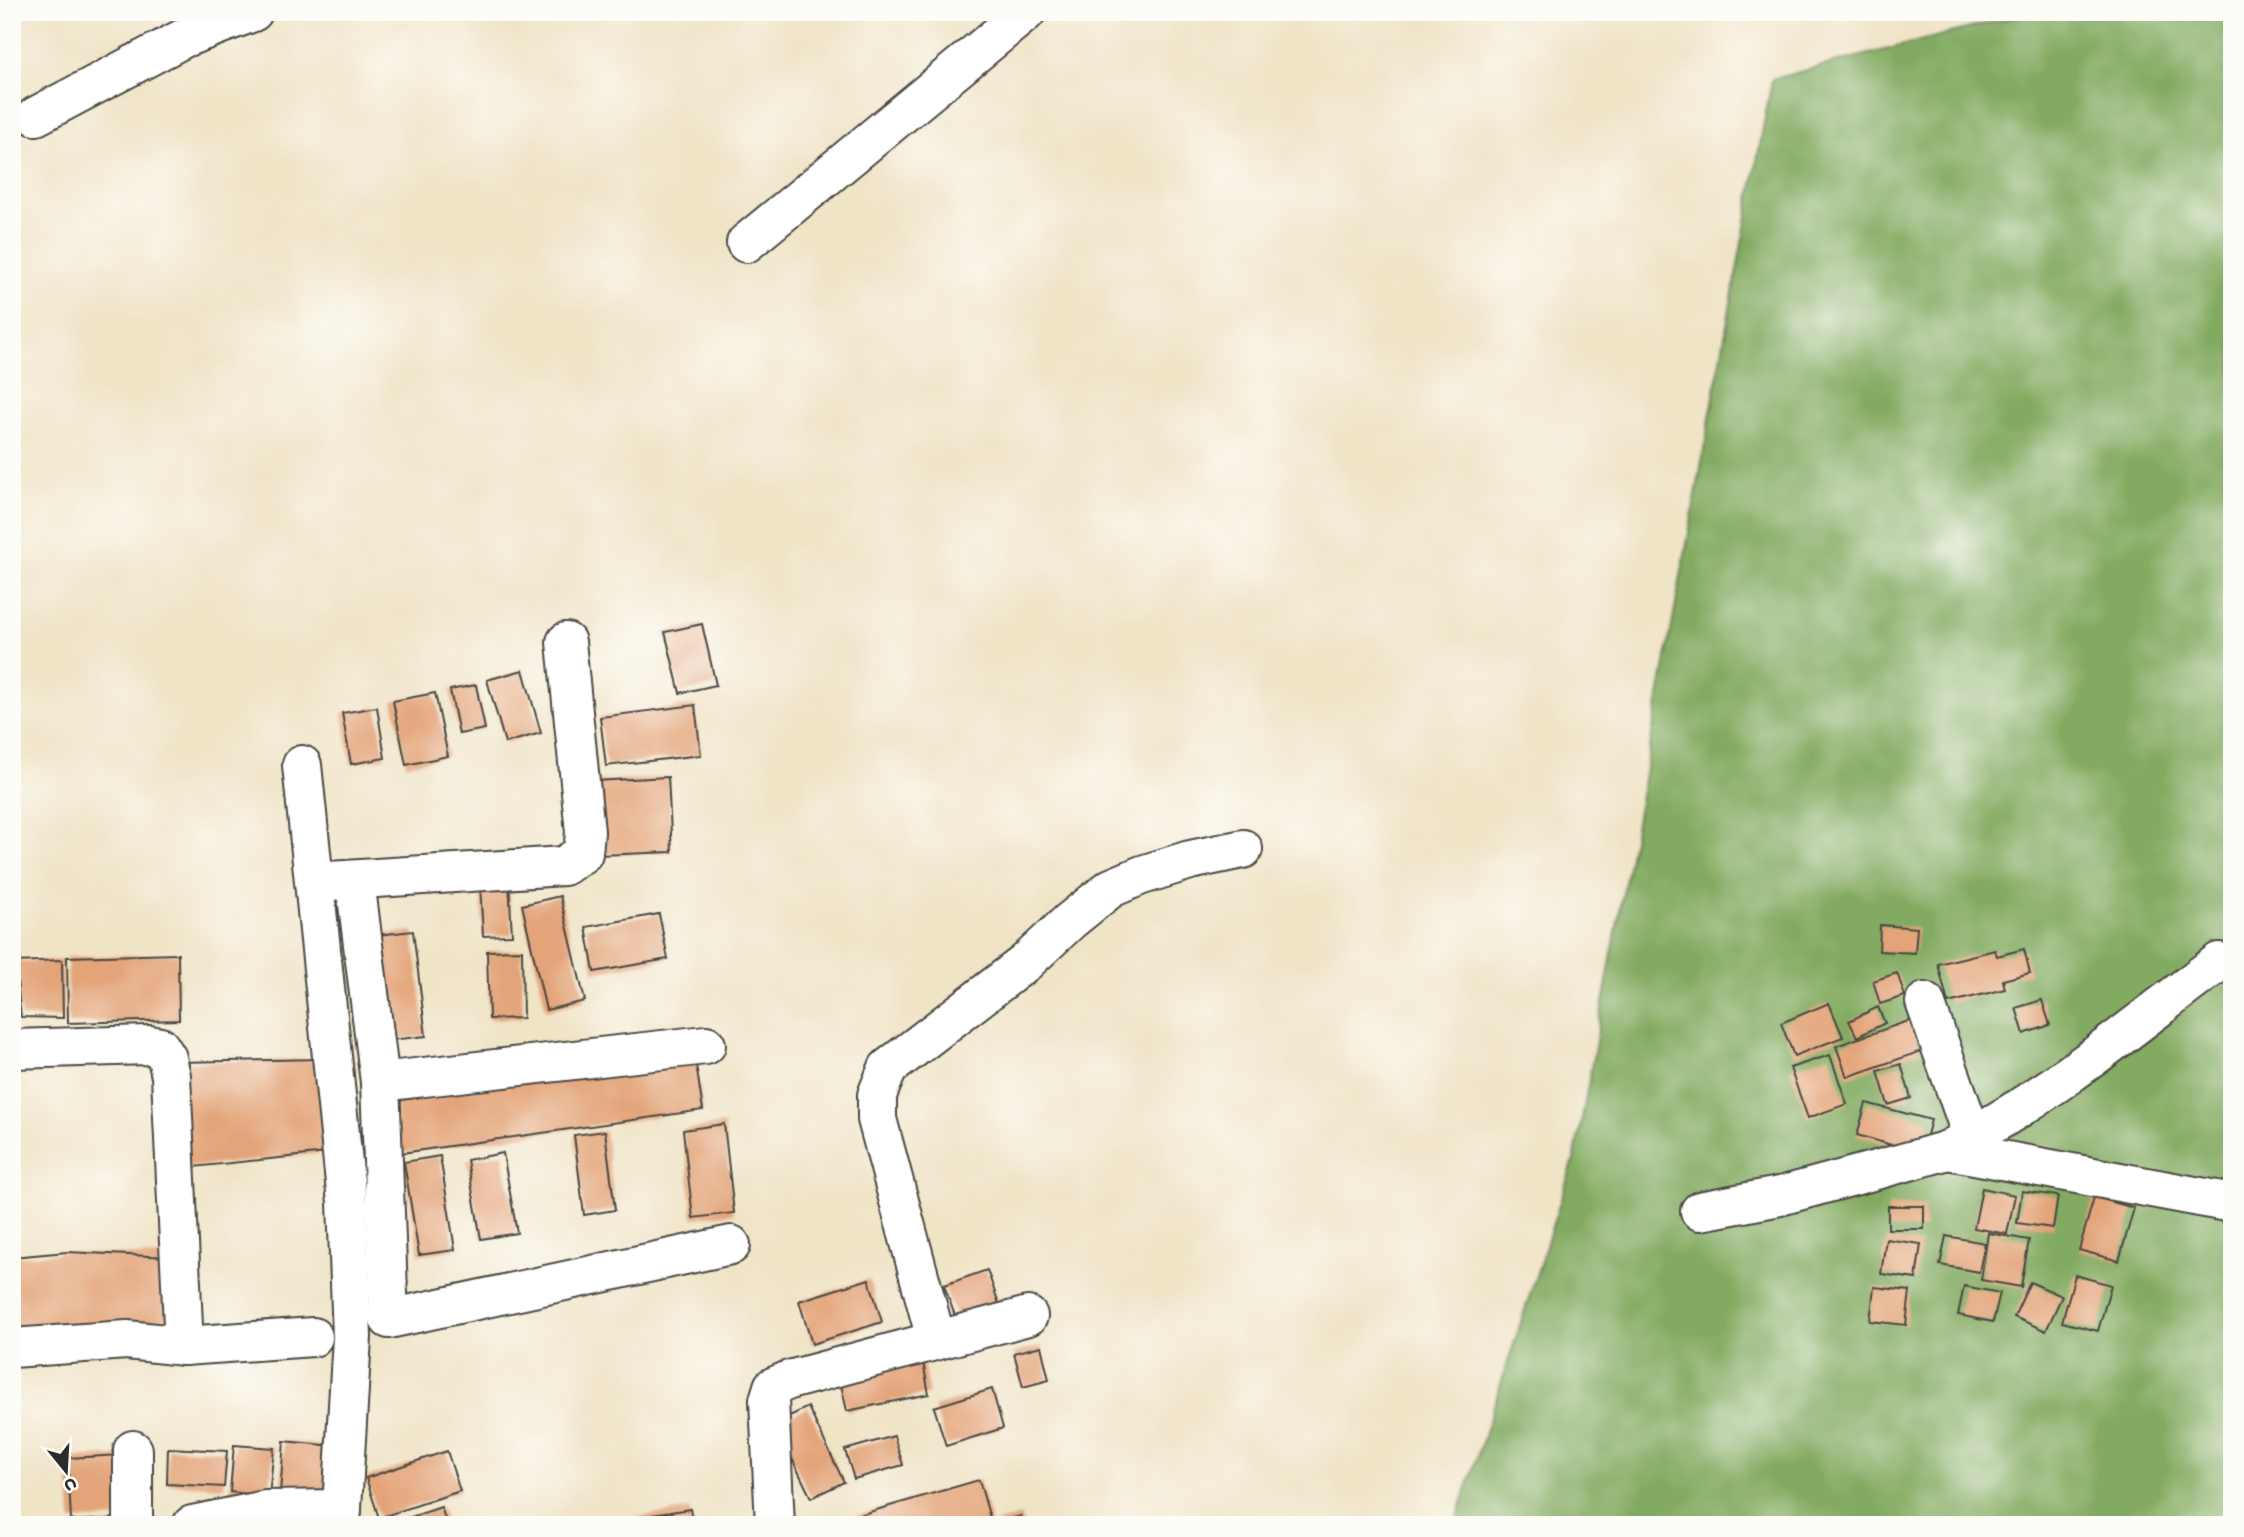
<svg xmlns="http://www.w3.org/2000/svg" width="2244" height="1537" viewBox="0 0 2244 1537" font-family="'Gochi Hand',sans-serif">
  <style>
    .forest { fill: #82aa61; stroke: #566a46; stroke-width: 2 }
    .building { fill: #e3a479 }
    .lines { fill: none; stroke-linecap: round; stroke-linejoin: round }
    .street-casing { stroke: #494742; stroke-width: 42 }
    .street { stroke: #fff; stroke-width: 38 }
  </style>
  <rect width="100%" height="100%" fill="#fdfcf7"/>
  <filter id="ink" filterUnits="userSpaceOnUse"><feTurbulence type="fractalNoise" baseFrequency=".0143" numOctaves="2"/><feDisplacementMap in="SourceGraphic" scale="14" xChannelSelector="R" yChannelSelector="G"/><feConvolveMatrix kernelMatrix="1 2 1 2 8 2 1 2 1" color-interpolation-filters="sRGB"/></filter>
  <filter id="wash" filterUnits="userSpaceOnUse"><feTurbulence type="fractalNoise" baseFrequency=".00686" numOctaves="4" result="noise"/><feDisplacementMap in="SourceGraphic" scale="28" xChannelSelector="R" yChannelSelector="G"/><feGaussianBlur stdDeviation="1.57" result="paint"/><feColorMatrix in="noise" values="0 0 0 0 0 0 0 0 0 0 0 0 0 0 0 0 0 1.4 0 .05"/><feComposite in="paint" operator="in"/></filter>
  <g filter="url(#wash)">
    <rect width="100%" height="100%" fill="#f0e4c7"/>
    <polygon class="forest" points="2032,12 2232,12 2232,1525 1455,1525 1575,1156 1772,79"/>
    <g id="blocks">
      <g class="building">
        <polygon points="702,624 716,685 680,693 665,632"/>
        <polygon points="523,670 541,733 505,743 487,680"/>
        <polygon points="476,685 485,729 459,734 450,690"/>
        <polygon points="435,693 448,756 406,765 393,701"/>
        <polygon points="695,705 701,755 606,766 600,717"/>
        <polygon points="377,707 385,758 351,764 342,713"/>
        <polygon points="668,777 672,852 599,855 595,781"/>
        <polygon points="509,882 512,935 483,936 480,884"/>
        <polygon points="560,896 585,1001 546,1010 522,905"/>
        <polygon points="659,914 668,959 594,972 586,927"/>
        <polygon points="1880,925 1917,928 1915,953 1879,951"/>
        <polygon points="413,931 426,1036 391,1040 377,935"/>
        <polygon points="2024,949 2030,973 2003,980 2005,989 1948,1003 1938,964 1995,950 1997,956"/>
        <polygon points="522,950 523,1018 489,1019 487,951"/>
        <polygon points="178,954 179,1020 68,1023 67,957"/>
        <polygon points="62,960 63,1018 21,1017 15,962"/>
        <polygon points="1897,973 1905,996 1880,1004 1873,981"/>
        <polygon points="2042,1000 2050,1025 2024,1034 2016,1008"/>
        <polygon points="1829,1003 1843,1037 1794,1056 1781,1023"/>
        <polygon points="1878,1007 1885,1023 1857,1037 1849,1021"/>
        <polygon points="1911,1020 1922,1051 1847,1077 1836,1046"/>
        <polygon points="1830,1055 1847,1104 1808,1118 1790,1068"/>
        <polygon points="695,1058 703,1110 401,1153 394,1101"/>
        <polygon points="320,1059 326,1153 184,1168 179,1062"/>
        <polygon points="1901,1064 1911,1098 1888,1105 1878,1071"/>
        <polygon points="1866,1103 1931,1120 1922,1154 1857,1135"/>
        <polygon points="724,1124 734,1213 693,1218 683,1130"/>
        <polygon points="605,1131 615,1210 584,1215 574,1135"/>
        <polygon points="503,1153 517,1233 481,1239 467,1160"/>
        <polygon points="440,1156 455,1250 419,1255 404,1162"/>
        <polygon points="1982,1188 2015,1195 2007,1234 1974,1228"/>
        <polygon points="2022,1191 2058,1196 2053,1228 2017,1223"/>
        <polygon points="2094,1197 2134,1208 2119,1261 2079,1250"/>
        <rect x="1888" y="1206" width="36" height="23"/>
        <polygon points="1988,1233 2029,1240 2021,1287 1981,1280"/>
        <polygon points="1946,1236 1985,1243 1979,1272 1940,1265"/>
        <polygon points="1886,1239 1921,1244 1916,1279 1881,1274"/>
        <polygon points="67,1252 170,1257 174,1332 12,1335 12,1257"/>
        <polygon points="987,1270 1002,1312 959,1327 944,1285"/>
        <polygon points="2075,1275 2111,1285 2098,1331 2062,1322"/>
        <polygon points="869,1279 882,1322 812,1344 799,1301"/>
        <polygon points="2030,1282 2062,1296 2046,1331 2014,1317"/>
        <polygon points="1964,1286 2000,1293 1993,1322 1958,1315"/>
        <polygon points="1874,1287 1910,1291 1906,1325 1870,1321"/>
        <polygon points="1041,1346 1049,1380 1023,1387 1014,1353"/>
        <polygon points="923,1362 929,1394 847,1411 840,1380"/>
        <polygon points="992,1389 1003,1428 946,1446 934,1407"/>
        <polygon points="808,1407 844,1482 811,1498 775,1423"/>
        <polygon points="894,1436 903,1465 854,1479 845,1450"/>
        <polygon points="284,1441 334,1446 329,1498 280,1494"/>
        <polygon points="234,1445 274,1448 269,1496 230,1492"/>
        <polygon points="168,1448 227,1451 224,1487 167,1484"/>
        <polygon points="447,1451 460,1491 379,1518 366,1478"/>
        <polygon points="121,1455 124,1518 71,1521 68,1458"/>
        <polygon points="979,1480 992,1525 828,1525 828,1524"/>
        <polygon points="441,1507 447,1525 390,1525 390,1524"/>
        <polygon points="690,1509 693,1525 609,1525 608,1522"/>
        <polygon points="1021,1516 1024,1525 998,1525 998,1522"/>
      </g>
    </g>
  </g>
  <g filter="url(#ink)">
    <use href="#blocks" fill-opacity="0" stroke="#494742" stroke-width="2"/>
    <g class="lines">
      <defs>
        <g id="street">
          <polyline points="36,116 184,38 253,12"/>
          <polyline points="746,243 1026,12"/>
          <polyline points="302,765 347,1202 352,1337 341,1525"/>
          <polyline points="355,880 380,1082 389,1319 731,1245"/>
          <polyline points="329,881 564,866 583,853 585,832 566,642"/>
          <path d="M1925 1002 1972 1136C2060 1088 2138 1022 2219 962L2232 964"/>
          <polyline points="12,1049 149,1045 160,1047 167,1058 171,1076 184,1346"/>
          <polyline points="380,1082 706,1045"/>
          <polyline points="1948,1150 2232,1203"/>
          <polyline points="1700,1211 1780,1196 1913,1160 1948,1150 1970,1137"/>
          <polyline points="936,1339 877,1119 877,1095 888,1068 1025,963 1070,921 1111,888 1142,875 1190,860 1243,849"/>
          <polyline points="12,1348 127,1340 184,1346 313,1337"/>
          <polyline points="133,1525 133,1450"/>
          <polyline points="192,1525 265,1510 342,1509"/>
          <polyline points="775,1525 769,1400 773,1387 789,1380 1028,1316"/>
        </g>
      </defs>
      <use href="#street" class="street-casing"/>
      <use href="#street" class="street"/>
    </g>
  </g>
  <rect width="2244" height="1537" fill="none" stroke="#fdfcf7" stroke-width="42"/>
  <g transform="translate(66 1471) rotate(162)" stroke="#fdfcf7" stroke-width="5" paint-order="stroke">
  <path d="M0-5L12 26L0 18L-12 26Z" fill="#2b2b2b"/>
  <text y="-10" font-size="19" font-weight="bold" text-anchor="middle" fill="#2b2b2b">U</text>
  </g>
</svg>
